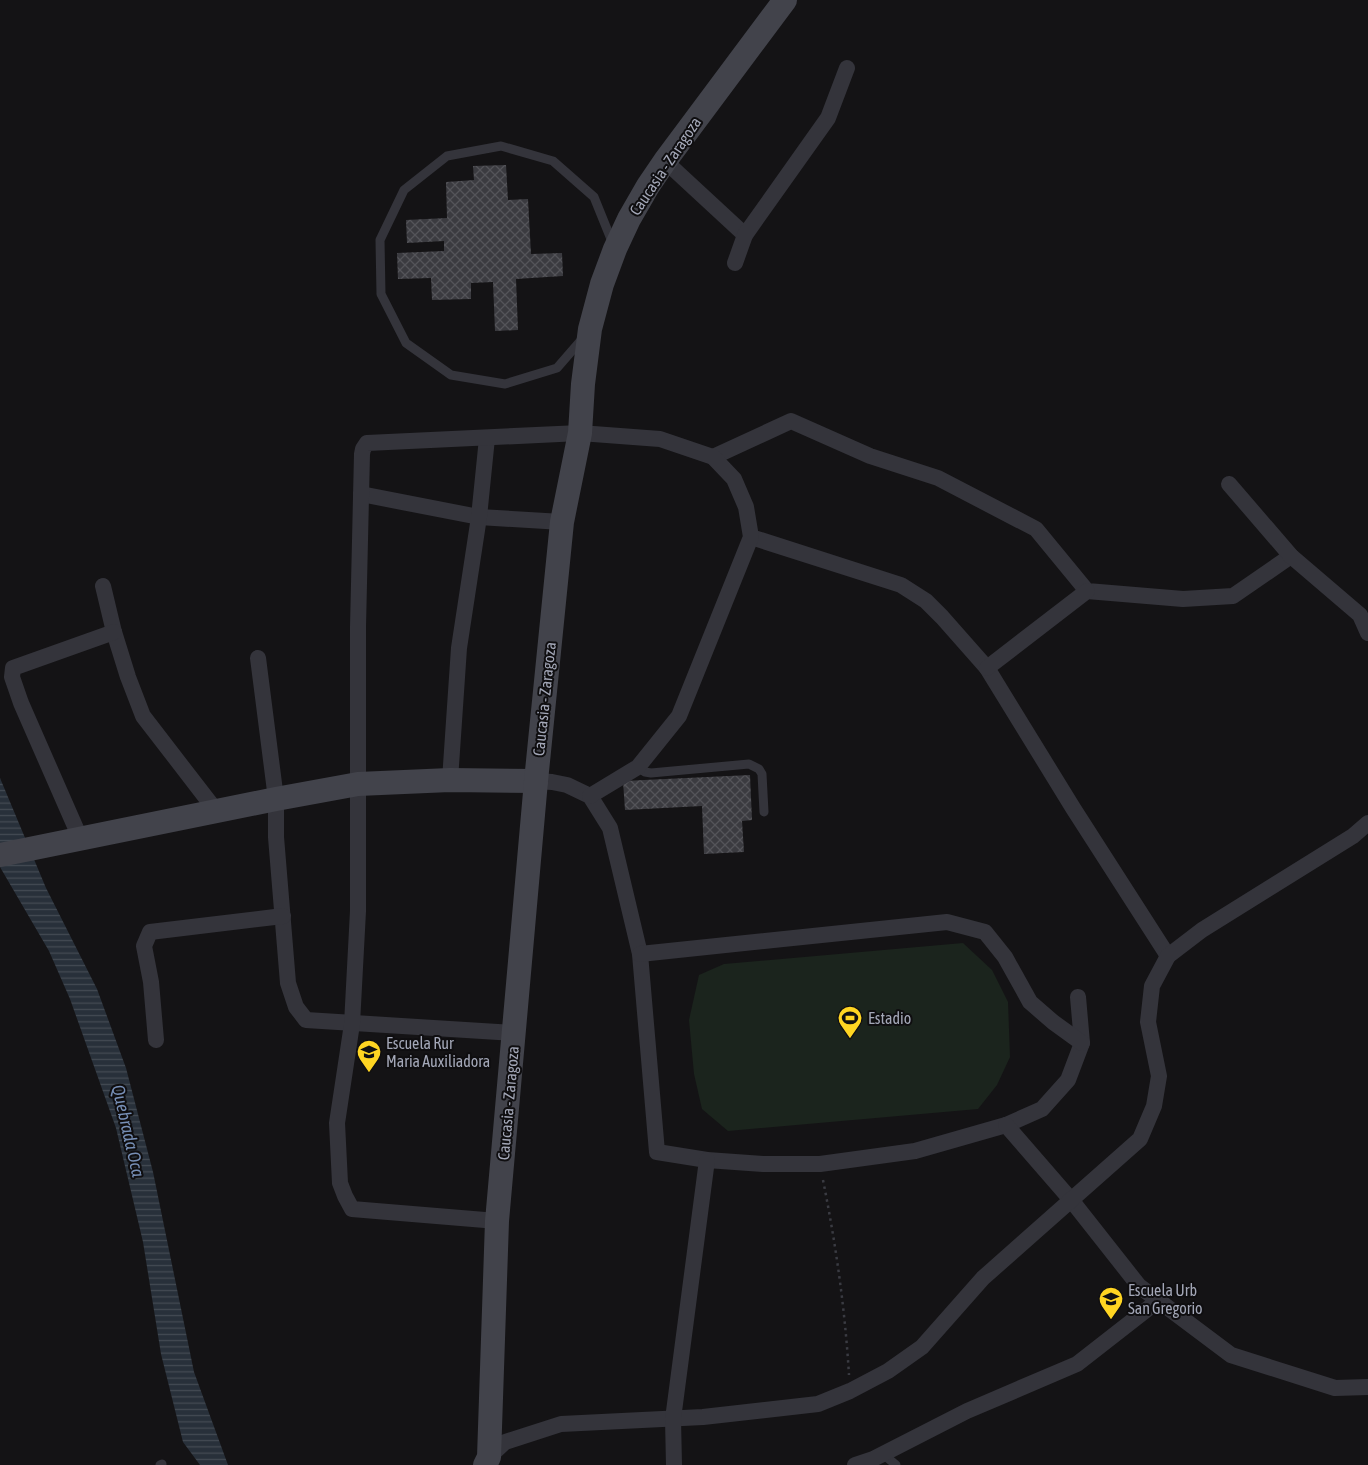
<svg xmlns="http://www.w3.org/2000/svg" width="1368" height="1465" viewBox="0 0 1368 1465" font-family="'Asap Condensed',sans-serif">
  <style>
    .pitch { fill: #1b241d }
    .water { fill: url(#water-rules) }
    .building { fill: url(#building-cross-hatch) }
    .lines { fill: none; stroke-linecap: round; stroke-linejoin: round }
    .path { stroke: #3a3b42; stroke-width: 2.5; stroke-dasharray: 2.5 4; stroke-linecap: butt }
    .lane { stroke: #34343b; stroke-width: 9 }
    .street { stroke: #34343b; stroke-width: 16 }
    .secondary { stroke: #42434b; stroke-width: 24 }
    .labels { text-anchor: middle; stroke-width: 4; stroke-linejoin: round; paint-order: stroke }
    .street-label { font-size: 16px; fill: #a3a7b7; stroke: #0f0e10 }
    .poi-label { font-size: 16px; fill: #a3a7b7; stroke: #0f0e10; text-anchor: start }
    .water-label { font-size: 18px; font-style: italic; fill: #778fb6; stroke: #0f0e10 }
  </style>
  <defs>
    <pattern id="water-rules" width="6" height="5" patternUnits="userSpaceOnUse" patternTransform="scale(1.25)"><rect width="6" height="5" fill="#28303a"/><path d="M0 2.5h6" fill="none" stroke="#444b54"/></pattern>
    <pattern id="building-cross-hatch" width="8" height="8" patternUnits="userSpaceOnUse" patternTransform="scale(1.25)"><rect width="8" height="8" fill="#3b3b40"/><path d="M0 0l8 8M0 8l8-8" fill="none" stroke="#545459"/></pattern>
  </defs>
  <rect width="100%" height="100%" fill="#141315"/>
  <polygon class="pitch" points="963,943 992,970 1008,1002 1010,1057 997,1085 978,1109 728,1131 702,1109 694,1074 689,1020 699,975 724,964"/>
  <polygon class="water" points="0,778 46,888 97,989 126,1068 153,1172 194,1372 228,1465 200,1465 183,1442 161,1354 143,1242 116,1128 70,999 49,951 0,867"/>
  <g class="building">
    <polygon points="506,165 508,200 528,199 531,254 562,253 563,276 516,279 518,330 495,331 493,282 471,283 471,299 432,300 431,278 398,279 397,253 444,251 444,241 407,243 406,220 447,218 446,182 474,180 473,166"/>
    <polygon points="750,775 752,820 742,821 744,852 704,854 702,806 625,810 623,781"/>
  </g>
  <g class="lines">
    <path class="path" d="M823 1180C836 1245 845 1309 849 1375"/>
    <g class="lane">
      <polyline points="583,338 557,368 505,384 451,375 406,343 381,294 380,240 404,190 447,156 501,146 553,161 594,197 613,244"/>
      <polyline points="638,767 645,772 651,773 749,764 759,769 762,774 764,812"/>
      <polyline points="883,1454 896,1465"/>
      <polyline points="160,1465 162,1464"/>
    </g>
    <g class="street">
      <polyline points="665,161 745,235"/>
      <polyline points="735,263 745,235 828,118 847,68"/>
      <polyline points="713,457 791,421 870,456 938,478 1036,529 1087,591 1183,599 1233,596 1291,556"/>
      <polyline points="1229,484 1291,556 1360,615 1368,633"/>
      <polyline points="361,494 479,517 562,522"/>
      <polyline points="751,537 901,585 926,601 942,617 987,668 1073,808 1168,956"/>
      <polyline points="103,586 114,632 128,677 143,716 217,812"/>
      <polyline points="258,658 276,799 276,837 288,983 296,1007 306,1020 514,1033"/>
      <polyline points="987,668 1087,591"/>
      <polyline points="450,780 459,648 479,517 487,438"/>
      <polyline points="536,781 552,782 567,785 590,796 610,828 640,954 657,1152 707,1160 763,1164 820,1164 915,1151 1006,1125 1042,1109 1068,1080 1082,1043 1078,997"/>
      <polyline points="81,840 21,703 12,677 13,668 114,632"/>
      <polyline points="640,954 947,922 985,932 1005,957 1030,1002 1053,1022 1082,1043"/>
      <polyline points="156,1040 151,982 144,946 150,932 283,916"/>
      <polyline points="1006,1125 1072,1201 1139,1286 1231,1355 1335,1388 1368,1387"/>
      <polyline points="497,1221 352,1209 345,1196 340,1183 337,1123 352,1024 358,911 358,627 362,454 363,449 367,443 580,433 660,439 713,457 734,479 746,507 751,537 679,716 638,767 590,796"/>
      <polyline points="489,1457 505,1442 561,1424 703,1417 818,1404 850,1391 888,1371 922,1347 983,1278 1140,1139 1154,1106 1159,1076 1148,1022 1152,986 1168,956 1202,930 1353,836 1368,823"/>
      <polyline points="674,1465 673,1419 707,1160"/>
      <polyline points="855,1465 873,1459 967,1411 1077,1364 1159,1300"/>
    </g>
    <g class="secondary">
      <polyline points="0,855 276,799 358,784 450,780 536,781"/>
      <polyline points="485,1465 489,1457 497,1221 536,781 562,522 580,433 583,384 590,329 602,284 615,249 629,219 648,186 665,161 785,0"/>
    </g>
  </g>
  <defs>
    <symbol id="stadium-pin" viewBox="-11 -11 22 30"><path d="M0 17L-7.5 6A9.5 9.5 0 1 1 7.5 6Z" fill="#ffd522" stroke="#0f0e10"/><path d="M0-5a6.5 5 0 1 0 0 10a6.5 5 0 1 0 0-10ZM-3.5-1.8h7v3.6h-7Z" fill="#111"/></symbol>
    <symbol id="school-pin" viewBox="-11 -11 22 30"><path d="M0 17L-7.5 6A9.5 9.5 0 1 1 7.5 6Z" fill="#ffd522" stroke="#0f0e10"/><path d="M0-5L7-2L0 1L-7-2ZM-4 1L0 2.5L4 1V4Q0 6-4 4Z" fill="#111"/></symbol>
  </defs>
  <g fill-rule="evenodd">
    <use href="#stadium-pin" x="836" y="1004" width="28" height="38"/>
    <use href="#school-pin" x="355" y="1038" width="28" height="38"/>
    <use href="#school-pin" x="1097" y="1285" width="28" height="38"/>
  </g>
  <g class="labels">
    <g class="street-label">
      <text transform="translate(665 166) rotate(-56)" y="6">Caucasia - Zaragoza</text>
      <text transform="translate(544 699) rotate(-84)" y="6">Caucasia - Zaragoza</text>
      <text transform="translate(508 1103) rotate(-85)" y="6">Caucasia - Zaragoza</text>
    </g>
    <g class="poi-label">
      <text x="868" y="1024">Estadio</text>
      <text x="386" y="1049">Escuela Rur<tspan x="386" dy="18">Maria Auxiliadora</tspan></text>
      <text x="1128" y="1296">Escuela Urb<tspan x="1128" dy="18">San Gregorio</tspan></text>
    </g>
    <g class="water-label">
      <text transform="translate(128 1131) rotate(77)" y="6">Quebrada Oca</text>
    </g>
  </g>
</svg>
